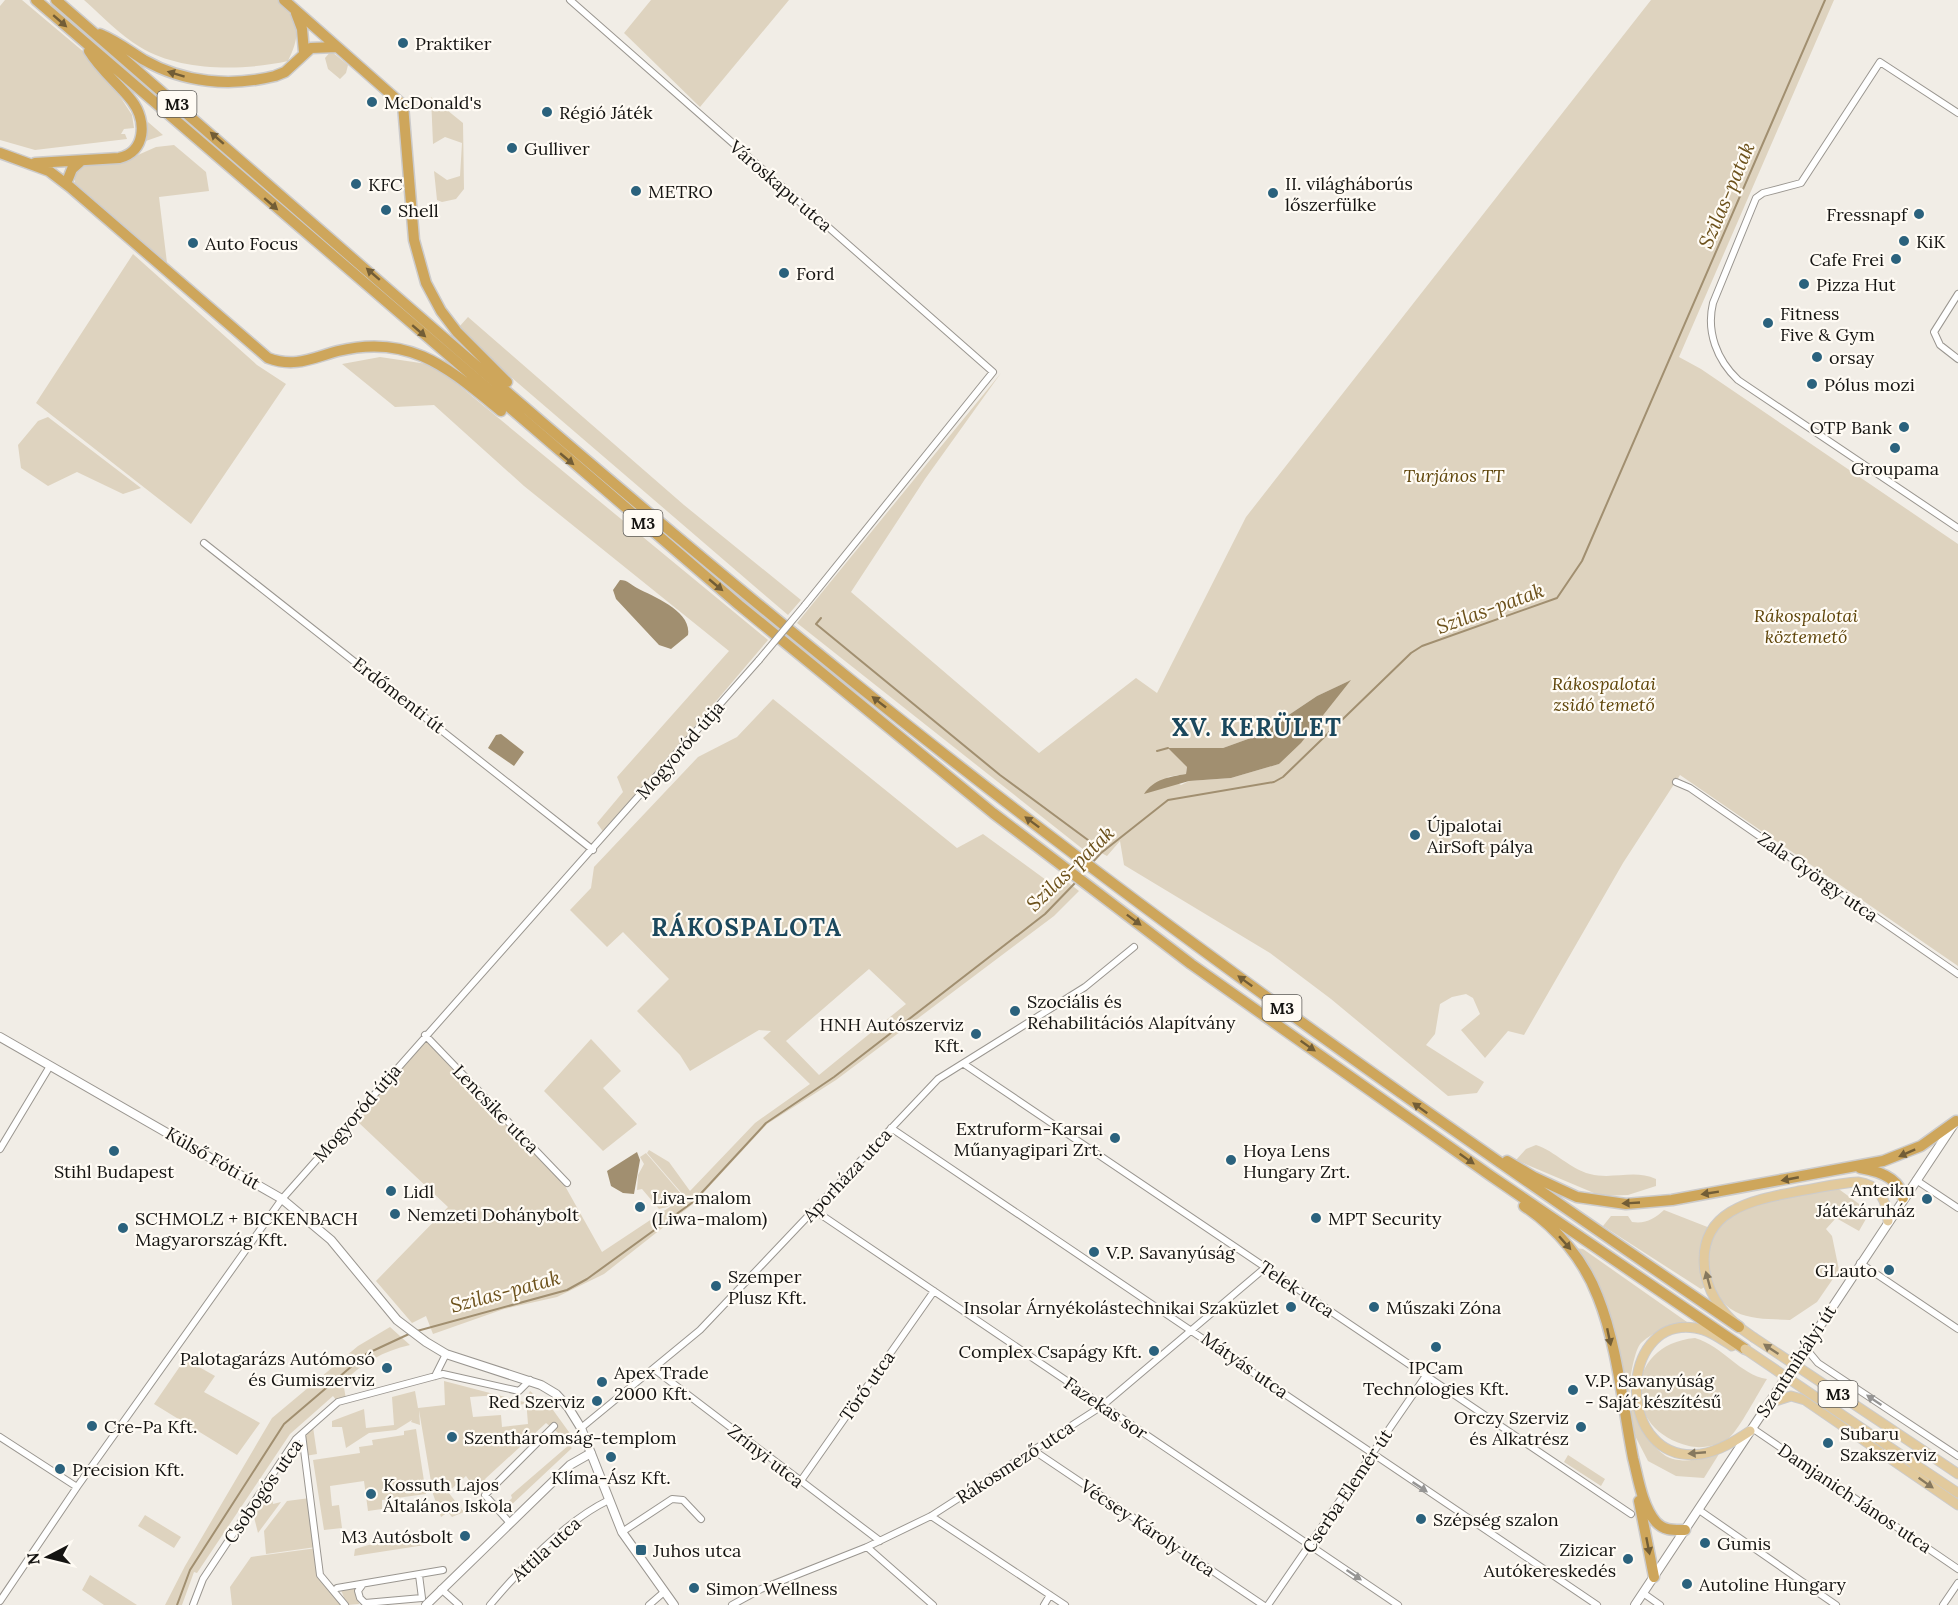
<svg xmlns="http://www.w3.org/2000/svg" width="1958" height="1605" viewBox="0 0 1958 1605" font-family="Lora,serif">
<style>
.green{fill:#ded3bf;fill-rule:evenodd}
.water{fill:#a18f70}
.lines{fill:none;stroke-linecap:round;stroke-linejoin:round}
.stream{stroke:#a18f70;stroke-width:2}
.street-casing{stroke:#9a9690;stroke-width:8}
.secondary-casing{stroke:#9a9690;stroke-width:10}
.primary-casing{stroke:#cccbcb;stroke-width:11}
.highway-casing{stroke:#cccbcb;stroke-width:13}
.street{stroke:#fff;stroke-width:6}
.secondary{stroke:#fff;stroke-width:8}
.primary{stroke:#e2ca9d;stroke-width:9}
.highway{stroke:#cea65b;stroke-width:10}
.street-bridge-casing{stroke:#9a9690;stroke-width:8;stroke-linecap:butt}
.primary-bridge-casing{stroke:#cccbcb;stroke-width:11;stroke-linecap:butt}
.street-bridge{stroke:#fff;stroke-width:6}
.primary-bridge{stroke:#e2ca9d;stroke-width:9}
.oneway{fill:#725d36}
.oneway2{fill:#86785e}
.oneway3{fill:#969594}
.poi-dot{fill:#2b627d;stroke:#fffbf4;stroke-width:2}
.labels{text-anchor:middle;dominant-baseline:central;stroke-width:4.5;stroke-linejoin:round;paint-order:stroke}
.shield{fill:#fffbf4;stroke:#5b5956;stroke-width:1.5}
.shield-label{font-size:16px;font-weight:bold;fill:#151412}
.poi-label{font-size:18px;fill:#151412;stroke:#fffbf4;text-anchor:start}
.street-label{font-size:18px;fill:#151412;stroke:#fffbf4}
.park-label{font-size:18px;font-style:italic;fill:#5e4409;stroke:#fffbf4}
.water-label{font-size:20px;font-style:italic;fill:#6c511b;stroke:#fffbf4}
.district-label{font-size:24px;font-weight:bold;letter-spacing:1.5px;fill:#1b485d;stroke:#fffbf4}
</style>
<rect width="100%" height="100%" fill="#f1ede6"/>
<path class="green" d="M5,0h17l63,53 36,45 11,17 2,13 -10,1 -3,5h4l2,5 -92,11 -35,-10v-134z
M84,0h194c22,21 23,34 10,61 -45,10 -107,11 -148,-14 -21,-13 -38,-31 -56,-47z
M651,0h138l-89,107 -76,-74z
M1651,0h183l-155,357 22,12 257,175v422l-278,-191 -57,88 -99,172 -16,-4 -23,27 -24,-28 19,-16 -7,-16 -7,-4 -14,3 -12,7 -5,30 -9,11 58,37 -7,11 -29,3 -117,-97 -61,-46 -146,-88 -4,-24 -13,15 -13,-7 -5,5 -292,-231 204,-250 -76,106 -74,113 188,161 97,-75 21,15 89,-176zM1349,681l-70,83 -48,14 -42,3 -8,4 -14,-8 19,-3 1,-7 -18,-19h54l36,-13 58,-39z
M331,51l17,14 -2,8 -6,6 -12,-10 -3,-11z
M431,97l32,26 1,66 -8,10 -14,3 -5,-2 -3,-29 13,9 13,-4 2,-33 -17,-6 -12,7z
M148,122l15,13 -20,7z
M174,145l32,27 3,19 -50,6 8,66 -92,-80 -1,-10 8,-9 40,-2 34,-15z
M133,254l124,111 29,19 -95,140 -155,-121z
M468,317l216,188 117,95 -13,15 -291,-250 -38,-38z
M380,357l47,7 18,10 323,266 -164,193 -7,-10 26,-31 -6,-15 112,-126 -205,-165 -90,-81 -39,2 -53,-43z
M48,417l93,71 -18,6 -46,-22 -29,14 -27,-18 -3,-23 20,-24z
M773,699l184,149 26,-14 74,54 8,-8 14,11 -25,25 -218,164 -69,44 -73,79 -90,71 -47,23 -53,12 -71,25 -7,-18 -14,7 -36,-42 72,-74 -90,-85 1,-7 63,-72 4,-2 21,19 13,20 37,31 68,75 37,66 83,-55 -38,-44 2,-3 20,12 21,29 65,-68 55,-39 -47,-46 8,-7 -12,-1 -69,41 -10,-16 -43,-44 32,-32 -46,-47 -16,15 -37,-37 21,-22 3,-21 104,-110 39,-20zM869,969l37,35 -87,71 -33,-34z
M591,1039l30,32 -18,17 34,36 -34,27 -59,-60z
M1536,1145c19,6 34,24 54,29 23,6 44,-5 66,5v7l-28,9 -27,1 -85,-36 10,-11z
M646,1153l37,43 -16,11 -8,2 -17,-20 -5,1 1,-15 6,-11 -4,-7z
M1836,1187l34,25 -11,19 -23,-13 -10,11 6,7 7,34 -22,32 -27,18c-16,-1 -39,0 -54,-8 -34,-17 -38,-76 -6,-97 29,-19 72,-21 106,-28z
M1664,1210l46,18c-10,20 -13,38 -5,59l-4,2 -98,-63 8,-10h17l4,6c14,2 22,-3 32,-12z
M1575,1248l8,1 104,73c-17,5 -32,8 -46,21 -7,7 -13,43 -11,53 3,19 24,59 43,63 16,4 31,-1 46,-5l-15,24 -28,-2 -28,-15 -17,-33 -11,-70 -22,-74z
M390,1327l20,18c-27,6 -47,18 -67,37l3,17 -9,2 -4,-5 -43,38 -93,139 -3,-1 -12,33h-17l20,-39 87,-148 86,-72z
M1695,1338c28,8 45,37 72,41 -9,14 -27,49 -38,59 -10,8 -28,11 -40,8 -70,-17 -64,-102 6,-108z
M185,1359l30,17 -11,16 56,31 -23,32 -83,-51z
M444,1381l80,21 1,2 -25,3 -2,-12 -28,2 3,20 28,-2 1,12 26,-3 -2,-25 4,-8 23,19 21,29 -1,6 -27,-22 -61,56 3,4 -11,8 -11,-15 -18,16 16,20 -12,5 -4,-5 -7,5 -8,-23 -14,-84 1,15 -9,-3 1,-2 -16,10 -27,3 -23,15 -4,-21h-10v-6l32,-12 2,19 28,-3 -2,-28 23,-6 3,17 27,-3z
M313,1427l4,27 -12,2 -3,-21z
M416,1429l10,65 -44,6v9l-14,2 -4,-30 -34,5 2,20 7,-1 3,23 -18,2 -11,-70 47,-7 -1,-6 14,-2 -1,-5 32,-5v-4z
M569,1445l3,3 -66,62 -3,-3 9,-9 -1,-3z
M1568,1455l37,24 -4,7 -37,-24z
M270,1482l3,22 8,-2 -23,31 -5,-20z
M310,1498l6,49 -50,7 -2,-23 20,-26 3,-4z
M145,1515l36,22 -7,11 -36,-22z
M415,1539l10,6 -71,11 1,-7 17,-5z
M317,1548l3,27 25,30h-113l-2,-18 21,-30z
M90,1575l47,30h-33l-22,-15z
M356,1588l3,16 -12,1 -6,-15z"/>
<path class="water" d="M620,580c8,0 11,5 17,8 17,9 55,23 51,47l-17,14 -12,-4 -43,-46 -3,-9z
M1351,680l-50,63 -22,21 -48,14 -42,3 -45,13c10,-15 25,-17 42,-20l1,-7 -19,-19h55l36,-13 58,-39z
M501,734l23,18 -10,14 -26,-18 8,-13z
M637,1152l3,8 -6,34 -11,-1 -12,-7 -4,-15z"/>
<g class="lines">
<path class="stream" d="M821,618l-5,6 184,151 88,65 12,12
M1157,751l11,-3
M1091,864l10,-11 67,-53 106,-18 9,-5 128,-124 11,-7 135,-48 25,-37 243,-561
M417,1331l150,-41 20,-11 106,-77 73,-79 68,-46 211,-163 31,-32
M177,1605l13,-35 94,-146 82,-70 43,-20"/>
<g class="street-casing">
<path id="street" d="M570,0l423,372 -188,233
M1958,113l-78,-51 -79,121 -38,10 -7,5 -43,105c-7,29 4,57 25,77l220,148
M1958,294l-24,38 6,13 18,14
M204,543l389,307
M1676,782l14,6 268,186
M425,1035l142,148
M964,1064l667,450
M891,1128c236,158 470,319 706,477
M0,1149l50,-83
M1916,1180l42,28
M814,1210l584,395
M1860,1263l98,66
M1806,1344l2,7 10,12 140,93
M654,1369l226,172
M435,1376l11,-22
M581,1428l119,-98 238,-251 147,-92 49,-40
M1752,1428l206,141
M302,1434l18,141 25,30
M0,1437l77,50
M1033,1450l230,155
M800,1482l134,-191
M1699,1510l137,95
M931,1516l134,89
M510,1523l-25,-28 69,-69
M622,1532l50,-33 11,1 18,19
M867,1547l66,58
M363,1584l-5,7 2,7 5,5 57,-5 -3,-23
M337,1588l106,-18
M441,1589l18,16
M1643,1593l17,12
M0,1601l77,-114 205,-288 477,-539
M193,1605l10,-26 93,-140 42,-37 105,-28 76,17 11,-11
M490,1605c29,-35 76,-84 117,-104
M649,1605l15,-13
M732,1605l29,-16 106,-42 64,-31 171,-110 164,-139
M1044,1605l6,-10
M1268,1605l157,-228
M1943,1605l15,-22"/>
</g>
<g class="secondary-casing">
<path id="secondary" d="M0,1037l282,162 49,41 66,80 29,22 20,12 95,31 15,9 12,13 13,21 41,104 52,73
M426,1605l144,-140 21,-12
M1635,1605l319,-481"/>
</g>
<g class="primary-casing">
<path id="primary" d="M1753,1337c-23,-15 -43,-37 -48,-65 -9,-62 47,-72 94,-81 20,-3 39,-8 59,-9 22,3 29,19 30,39
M1732,1346c-11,-7 -23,-16 -37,-18 -79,-12 -79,138 6,126 18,-3 34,-13 49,-23
M1769,1403l22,-7 14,4 153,105
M1924,1451l34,23
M1913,1463l45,30"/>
</g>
<g class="highway-casing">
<path id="highway" d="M36,0l703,605 254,208 198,151 300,212 254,173
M56,0c263,228 524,461 795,680 285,230 585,441 888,647
M284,0l119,105 11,135 12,43 15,28 16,21 50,50
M296,13l6,16 2,23
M100,34c17,7 28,16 44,26 40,23 87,27 131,16l10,-4 26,-24 26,-1
M0,153l49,18 21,16 198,171c27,10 44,0 70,-7 73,-18 111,18 163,60
M35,163l84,-5c27,-6 28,-37 13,-57 -14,-18 -31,-30 -43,-50
M68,179l4,-10 9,-8
M1507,1161l27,16 43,20 49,7 46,-4 211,-39 38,-15 35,-25
M1860,1168c19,3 40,10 43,30
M1524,1206c33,22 60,54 74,91 19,47 25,110 35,161 5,19 9,48 23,64 8,9 18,8 29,8
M1639,1501l15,76"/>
</g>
<use href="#street" class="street"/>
<use href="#secondary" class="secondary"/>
<use href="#primary" class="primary"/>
<use href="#highway" class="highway"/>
<g class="street-bridge-casing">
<path id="street-bridge" d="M759,660l46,-55"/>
</g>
<g class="primary-bridge-casing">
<path id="primary-bridge" d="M1753,1337l171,114
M1745,1349l168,114"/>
</g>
<use href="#street-bridge" class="street-bridge"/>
<use href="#primary-bridge" class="primary-bridge"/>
</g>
<defs><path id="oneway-solid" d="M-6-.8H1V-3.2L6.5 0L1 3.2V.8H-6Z" transform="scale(1.5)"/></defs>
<g class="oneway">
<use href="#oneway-solid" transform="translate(60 21) rotate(41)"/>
<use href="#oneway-solid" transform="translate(176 74) rotate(-163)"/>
<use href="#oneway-solid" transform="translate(217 138) rotate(-139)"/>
<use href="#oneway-solid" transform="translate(271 204) rotate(41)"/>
<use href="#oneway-solid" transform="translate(373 274) rotate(-139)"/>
<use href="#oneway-solid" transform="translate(419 331) rotate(41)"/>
<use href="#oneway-solid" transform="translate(567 459) rotate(40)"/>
<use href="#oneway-solid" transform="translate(716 585) rotate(40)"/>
<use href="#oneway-solid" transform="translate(879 702) rotate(-142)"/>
<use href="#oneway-solid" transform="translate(1032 822) rotate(-143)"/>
<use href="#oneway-solid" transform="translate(1134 920) rotate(37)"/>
<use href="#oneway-solid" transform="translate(1245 981) rotate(-144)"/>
<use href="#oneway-solid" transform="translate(1308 1046) rotate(35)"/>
<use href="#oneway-solid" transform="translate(1420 1108) rotate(-144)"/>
<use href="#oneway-solid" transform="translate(1907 1153) rotate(156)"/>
<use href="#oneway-solid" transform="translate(1467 1159) rotate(35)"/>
<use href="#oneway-solid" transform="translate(1790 1179) rotate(169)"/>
<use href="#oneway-solid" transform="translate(1710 1193) rotate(171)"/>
<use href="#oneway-solid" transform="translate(1631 1203) rotate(177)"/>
<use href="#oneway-solid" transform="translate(1565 1243) rotate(49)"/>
<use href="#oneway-solid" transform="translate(1609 1337) rotate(78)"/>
<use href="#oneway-solid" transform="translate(1648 1546) rotate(79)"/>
</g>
<g class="oneway2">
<use href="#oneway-solid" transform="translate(1708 1280) rotate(-105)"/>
<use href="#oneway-solid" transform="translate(1771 1349) rotate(-146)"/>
<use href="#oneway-solid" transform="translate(1697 1453) rotate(175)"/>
<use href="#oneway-solid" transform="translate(1926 1483) rotate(35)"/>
</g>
<g class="oneway3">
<use href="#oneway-solid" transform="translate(1874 1400) rotate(-146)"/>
<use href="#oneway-solid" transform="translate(1420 1487) rotate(34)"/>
<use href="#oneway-solid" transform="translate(1354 1575) rotate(34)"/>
</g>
<g class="poi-dot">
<circle cx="403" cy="43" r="6"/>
<circle cx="372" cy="102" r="6"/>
<circle cx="547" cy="112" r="6"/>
<circle cx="512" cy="148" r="6"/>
<circle cx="356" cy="184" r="6"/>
<circle cx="636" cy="191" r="6"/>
<circle cx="1273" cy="193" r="6"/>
<circle cx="386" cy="210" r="6"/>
<circle cx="1919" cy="214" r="6"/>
<circle cx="1904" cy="241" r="6"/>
<circle cx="193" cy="243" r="6"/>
<circle cx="1896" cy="259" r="6"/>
<circle cx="784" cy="273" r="6"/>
<circle cx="1804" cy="284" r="6"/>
<circle cx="1768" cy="323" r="6"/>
<circle cx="1817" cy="357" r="6"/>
<circle cx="1812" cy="384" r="6"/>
<circle cx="1904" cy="427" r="6"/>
<circle cx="1895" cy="448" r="6"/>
<circle cx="1415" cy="835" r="6"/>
<circle cx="1015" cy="1011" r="6"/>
<circle cx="976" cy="1034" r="6"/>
<circle cx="1115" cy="1138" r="6"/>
<circle cx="114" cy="1151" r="6"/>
<circle cx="1231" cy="1160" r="6"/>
<circle cx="391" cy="1191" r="6"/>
<circle cx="1927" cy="1199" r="6"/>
<circle cx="640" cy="1207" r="6"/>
<circle cx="395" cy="1214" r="6"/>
<circle cx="1316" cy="1218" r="6"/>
<circle cx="123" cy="1228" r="6"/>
<circle cx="1094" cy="1252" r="6"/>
<circle cx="1889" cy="1270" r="6"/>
<circle cx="716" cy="1286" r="6"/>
<circle cx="1291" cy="1307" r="6"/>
<circle cx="1374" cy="1307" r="6"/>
<circle cx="1436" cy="1347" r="6"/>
<circle cx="1154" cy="1351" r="6"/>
<circle cx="387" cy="1368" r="6"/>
<circle cx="602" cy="1382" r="6"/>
<circle cx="1573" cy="1390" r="6"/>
<circle cx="597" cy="1401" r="6"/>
<circle cx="92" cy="1426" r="6"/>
<circle cx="1581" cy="1427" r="6"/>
<circle cx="452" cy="1437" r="6"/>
<circle cx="1828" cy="1443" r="6"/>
<circle cx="611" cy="1457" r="6"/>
<circle cx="60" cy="1469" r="6"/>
<circle cx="371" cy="1494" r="6"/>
<circle cx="1421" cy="1519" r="6"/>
<circle cx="465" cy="1536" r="6"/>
<circle cx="1705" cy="1543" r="6"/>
<rect x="635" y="1544" width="12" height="12" rx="3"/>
<circle cx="1628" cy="1559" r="6"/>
<circle cx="1687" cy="1584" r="6"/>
<circle cx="694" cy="1588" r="6"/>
</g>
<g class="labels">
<g class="shield">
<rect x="157.5" y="91" width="39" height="26" rx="4.5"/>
<rect x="623.5" y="510" width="39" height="26" rx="4.5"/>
<rect x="1262.5" y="995" width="39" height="26" rx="4.5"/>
<rect x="1818.5" y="1381" width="39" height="26" rx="4.5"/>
</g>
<g class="shield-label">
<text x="177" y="104">M3</text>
<text x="643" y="523">M3</text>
<text x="1282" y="1008">M3</text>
<text x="1838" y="1394">M3</text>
</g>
<g class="poi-label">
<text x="415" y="43">Praktiker</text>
<text x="384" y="102">McDonald's</text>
<text x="559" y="112">Régió Játék</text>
<text x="524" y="148">Gulliver</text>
<text x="1285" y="183">II. világháborús<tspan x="1285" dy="21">lőszerfülke</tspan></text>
<text x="368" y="184">KFC</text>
<text x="648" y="191">METRO</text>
<text x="398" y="210">Shell</text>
<text x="1907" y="214" text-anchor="end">Fressnapf</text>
<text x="1916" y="241">KiK</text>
<text x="205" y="243">Auto Focus</text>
<text x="1884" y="259" text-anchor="end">Cafe Frei</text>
<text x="796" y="273">Ford</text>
<text x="1816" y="284">Pizza Hut</text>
<text x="1780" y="313">Fitness<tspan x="1780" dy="21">Five &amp; Gym</tspan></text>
<text x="1829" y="357">orsay</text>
<text x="1824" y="384">Pólus mozi</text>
<text x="1892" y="427" text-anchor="end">OTP Bank</text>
<text x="1895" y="468" text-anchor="middle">Groupama</text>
<text x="1427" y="825">Újpalotai<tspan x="1427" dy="21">AirSoft pálya</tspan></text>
<text x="1027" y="1001">Szociális és<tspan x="1027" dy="21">Rehabilitációs Alapítvány</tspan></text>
<text x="964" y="1024" text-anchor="end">HNH Autószerviz<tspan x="964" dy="21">Kft.</tspan></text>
<text x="1103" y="1128" text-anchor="end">Extruform-Karsai<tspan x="1103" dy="21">Műanyagipari Zrt.</tspan></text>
<text x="1243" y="1150">Hoya Lens<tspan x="1243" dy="21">Hungary Zrt.</tspan></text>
<text x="114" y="1171" text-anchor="middle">Stihl Budapest</text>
<text x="1915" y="1189" text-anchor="end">Anteiku<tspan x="1915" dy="21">Játékáruház</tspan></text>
<text x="403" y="1191">Lidl</text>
<text x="652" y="1197">Liva-malom<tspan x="652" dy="21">(Liwa-malom)</tspan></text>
<text x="407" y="1214">Nemzeti Dohánybolt</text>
<text x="135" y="1218">SCHMOLZ + BICKENBACH<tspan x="135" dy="21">Magyarország Kft.</tspan></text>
<text x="1328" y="1218">MPT Security</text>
<text x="1106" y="1252">V.P. Savanyúság</text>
<text x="1877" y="1270" text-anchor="end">GLauto</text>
<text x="728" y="1276">Szemper<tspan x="728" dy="21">Plusz Kft.</tspan></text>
<text x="1279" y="1307" text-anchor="end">Insolar Árnyékolástechnikai Szaküzlet</text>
<text x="1386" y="1307">Műszaki Zóna</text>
<text x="1142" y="1351" text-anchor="end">Complex Csapágy Kft.</text>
<text x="375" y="1358" text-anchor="end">Palotagarázs Autómosó<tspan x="375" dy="21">és Gumiszerviz</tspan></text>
<text x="1436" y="1367" text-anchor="middle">IPCam<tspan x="1436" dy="21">Technologies Kft.</tspan></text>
<text x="614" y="1372">Apex Trade<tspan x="614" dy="21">2000 Kft.</tspan></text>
<text x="1585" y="1380">V.P. Savanyúság<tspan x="1585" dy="21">- Saját készítésű</tspan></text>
<text x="585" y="1401" text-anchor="end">Red Szerviz</text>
<text x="1569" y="1417" text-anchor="end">Orczy Szerviz<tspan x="1569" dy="21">és Alkatrész</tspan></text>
<text x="104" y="1426">Cre-Pa Kft.</text>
<text x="1840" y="1433">Subaru<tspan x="1840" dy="21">Szakszerviz</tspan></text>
<text x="464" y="1437">Szentháromság-templom</text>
<text x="72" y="1469">Precision Kft.</text>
<text x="611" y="1477" text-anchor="middle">Klíma-Ász Kft.</text>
<text x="383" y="1484">Kossuth Lajos<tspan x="383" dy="21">Általános Iskola</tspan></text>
<text x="1433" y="1519">Szépség szalon</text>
<text x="453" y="1536" text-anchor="end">M3 Autósbolt</text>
<text x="1717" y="1543">Gumis</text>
<text x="1616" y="1549" text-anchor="end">Zizicar<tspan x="1616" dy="21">Autókereskedés</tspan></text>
<text x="653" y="1550">Juhos utca</text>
<text x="1699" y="1584">Autoline Hungary</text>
<text x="706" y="1588">Simon Wellness</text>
</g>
<g class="street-label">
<text transform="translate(781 186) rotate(41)">Városkapu utca</text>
<text transform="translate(399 695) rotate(38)">Erdőmenti út</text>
<text transform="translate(680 750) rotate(-49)">Mogyoród útja</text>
<text transform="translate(1818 877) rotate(35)">Zala György utca</text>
<text transform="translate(496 1109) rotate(46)">Lencsike utca</text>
<text transform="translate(357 1113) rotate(-49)">Mogyoród útja</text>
<text transform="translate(213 1158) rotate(30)">Külső Fóti út</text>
<text transform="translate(847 1175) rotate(-47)">Aporháza utca</text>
<text transform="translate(1297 1289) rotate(34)">Telek utca</text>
<text transform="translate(1796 1361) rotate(-57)">Szentmihályi út</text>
<text transform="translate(1245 1365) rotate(35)">Mátyás utca</text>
<text transform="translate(867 1386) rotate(-55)">Törő utca</text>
<text transform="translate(1106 1408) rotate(34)">Fazekas sor</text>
<text transform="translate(766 1456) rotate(38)">Zrínyi utca</text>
<text transform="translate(1015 1462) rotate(-33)">Rákosmező utca</text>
<text transform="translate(263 1491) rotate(-55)">Csobogós utca</text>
<text transform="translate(1347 1491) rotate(-56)">Cserba Elemér út</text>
<text transform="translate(1855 1498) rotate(34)">Damjanich János utca</text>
<text transform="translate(1148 1528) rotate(34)">Vécsey Károly utca</text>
<text transform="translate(546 1549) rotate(-42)">Attila utca</text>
</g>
<g class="park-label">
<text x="1454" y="475">Turjános TT</text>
<text x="1806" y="615">Rákospalotai<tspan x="1806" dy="21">köztemető</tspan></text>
<text x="1604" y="683">Rákospalotai<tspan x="1604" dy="21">zsidó temető</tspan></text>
</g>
<g class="water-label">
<text transform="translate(1726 195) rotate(-67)">Szilas-patak</text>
<text transform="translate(1490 608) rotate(-20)">Szilas-patak</text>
<text transform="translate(1070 868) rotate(-44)">Szilas-patak</text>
<text transform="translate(505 1291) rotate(-15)">Szilas-patak</text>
</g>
<g class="district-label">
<text x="1257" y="727">XV. KERÜLET</text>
<text x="747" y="927">RÁKOSPALOTA</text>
</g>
</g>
<g transform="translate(48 1557) rotate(263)" stroke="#fffbf4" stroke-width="4.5" paint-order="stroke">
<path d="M0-4.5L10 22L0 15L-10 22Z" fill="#151412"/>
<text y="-9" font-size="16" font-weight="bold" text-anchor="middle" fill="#151412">N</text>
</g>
</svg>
